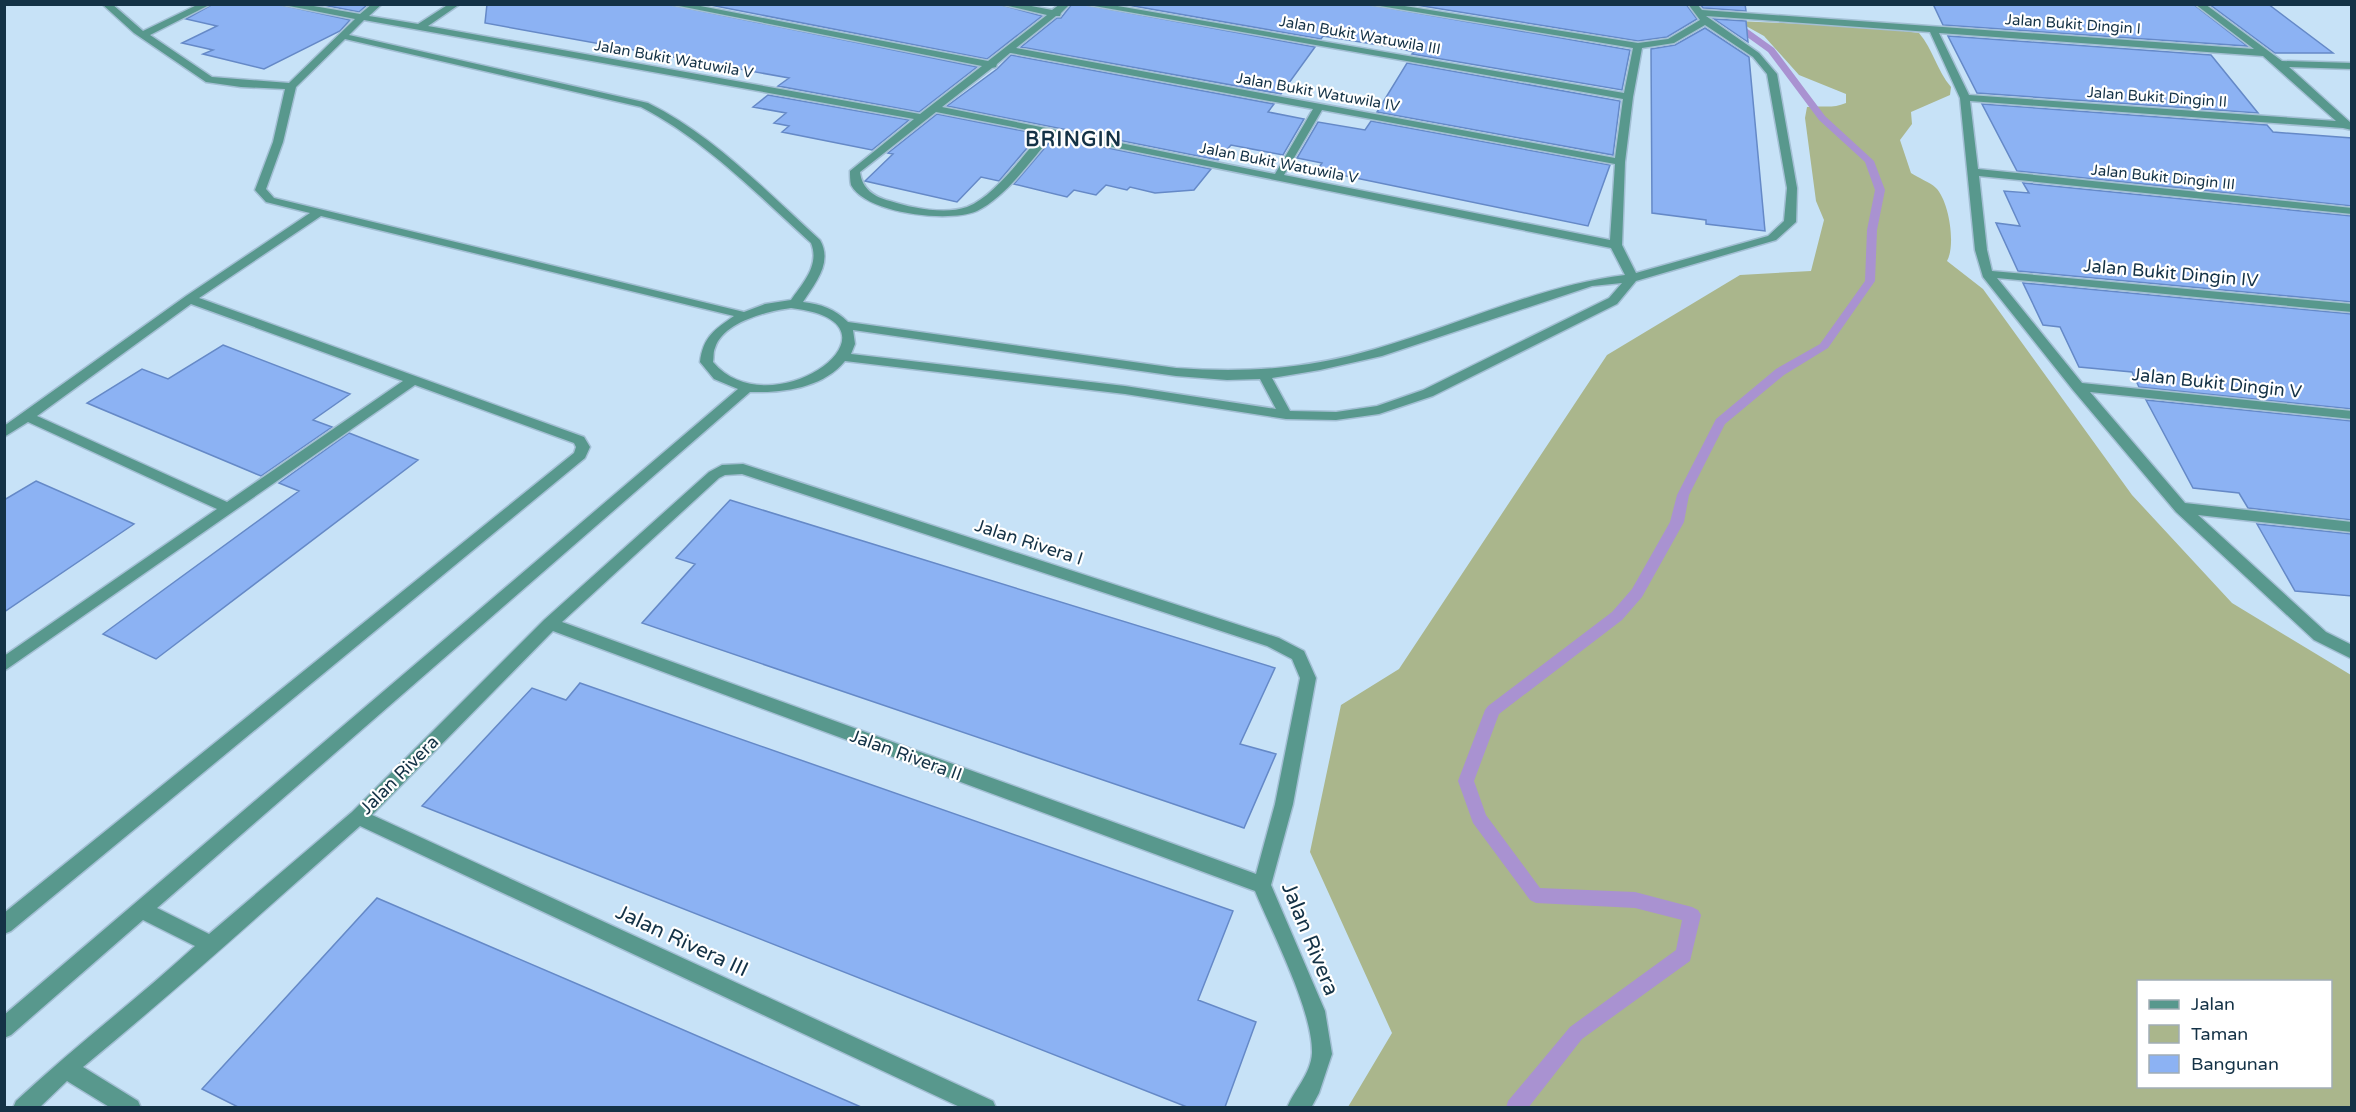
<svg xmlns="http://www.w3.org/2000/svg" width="2356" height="1112" viewBox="0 0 2356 1112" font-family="'Varela Round',sans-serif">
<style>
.green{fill:#aab68c;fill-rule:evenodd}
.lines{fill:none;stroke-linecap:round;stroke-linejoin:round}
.stream{fill:#a992d1;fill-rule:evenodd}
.building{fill:#8cb2f3;stroke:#6589c7;stroke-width:1.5}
.minor-casing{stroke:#a3bfd4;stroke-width:3}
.minor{fill:#58988d;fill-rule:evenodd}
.labels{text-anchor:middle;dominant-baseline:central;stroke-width:4.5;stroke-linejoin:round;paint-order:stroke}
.far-street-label{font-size:15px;fill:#143246;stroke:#fff}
.street-label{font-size:18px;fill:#143246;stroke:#fff}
.far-district-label{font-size:20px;font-weight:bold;letter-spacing:1.5px;fill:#143246;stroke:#fff}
.near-street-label{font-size:21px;fill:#143246;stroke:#fff}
</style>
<rect width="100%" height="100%" fill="#c7e2f7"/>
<path class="green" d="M1737,21l136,6 46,6c14,16 18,38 32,54l-1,8 -39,17 1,12 -12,16 11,33c7,5 19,9 25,15 13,13 20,57 11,73l36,28 149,206 100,108 119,72v432h-1003l44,-74 -82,-181 31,-147 58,-36 208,-314 133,-80 71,-4 13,-51 -8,-19 -11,-83 2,-11c15,-2 25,2 39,-4v-9l-47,-19 -35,-39zM2138,982h192v104h-192z"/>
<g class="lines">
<path class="stream" d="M1729,20h6l39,28 51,68 49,45 11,29 -8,40 -2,51 -47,67 -44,27 -59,49 -36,71 -5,27 -42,75 -20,23 -123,94 -25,67 12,34 54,73 95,4 57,15 6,3 3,5 -11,46 -108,78 -54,69h-22l2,-7 62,-74 106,-77 6,-30 -47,-12 -99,-5 -6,-3 -57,-77 -15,-42 27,-71 3,-4 124,-94 20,-23 38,-67 7,-27 39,-76 60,-50 44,-25 45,-63 2,-51 8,-40 -10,-28 -46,-42 -51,-68 -39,-28z"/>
</g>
<path class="building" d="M213,4h64l73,16 -10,11 -76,38 -61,-15 10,-4 -31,-7 35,-17 -31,-7z
M318,4h50l-9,8z
M487,4h180l310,63 -58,45 -141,-26 11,-8 -304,-55z
M705,4h293l44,12 -55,43z
M1072,4h9l234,43 -34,47 -260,-47 36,-29h4z
M1122,4h244l264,46 -8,40 -210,-36 2,-2 -16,-4 -75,-12 -2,3z
M1410,4h276l11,15 -30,18 -29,4z
M1700,4h45l1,7 -43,-3z
M1933,4h260l54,42 -304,-21z
M2209,4h59l65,49h-58z
M1714,19l32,2 2,21z
M1705,28l44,29 16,174 -59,-7v-4l-54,-7 -1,-164 24,-4z
M1948,36l263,19 47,58 -281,-20z
M1011,55l263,49 -6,8 36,7 -21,36 -52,-10 -13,15 -271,-54 50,-37z
M1407,63l213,38 -7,54 -236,-43z
M768,95l141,25 -37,30 -90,-18 7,-6 -15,-3 12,-10 -33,-6z
M1982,104l285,21 6,7 79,6v68l-335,-35z
M937,114l102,20 -40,47 -18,-4 -24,25 -92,-21 28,-27 -5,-1z
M1371,121l239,44 -22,61 -271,-56 5,-7 -25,-5 21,-36 47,8z
M1054,137l157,32 -17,21 -39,3 -25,-6 -3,3 -21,-5 -10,10 -22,-5 -7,7 -53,-13z
M2023,183l329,33v86l-334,-31 -22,-48 24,3 -16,-35 25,2z
M2023,283l329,31v95l-213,-22 -7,-15 -53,-5 -19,-40 -17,-2z
M223,345l127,49 -37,26 19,7 -71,49 -174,-73 55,-34 26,10z
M2146,400l206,21v99l-104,-12 -9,-15 -46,-5z
M349,433l69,27 -262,199 -53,-25 196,-143 -20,-8z
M36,481l98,43 -130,88v-112z
M730,500l545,168 -35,76 36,10 -32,74 -602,-205 53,-59 -19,-6z
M2257,524l95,10v62l-57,-5z
M580,683l653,228 -35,89 58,22 -31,85h-38l-765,-301 110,-118 34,12z
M377,898l212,91 272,118h-623l-36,-18z"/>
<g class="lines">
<g class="minor-casing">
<path id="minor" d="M102,4h10l31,27 56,-27h12l-61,31 62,42 77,6 66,-64 -76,-15h23l58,10 12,-10h10l-13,12 49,8 31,-20h11l-32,22 492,88 62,-48 -313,-62h21l298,57 59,-46 -47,-11h21l31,6 8,-6h10l-9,9 -1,3h-4l-40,32 599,110 8,-59 -540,-95h23l518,89 9,-45 -265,-44h24l246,39 30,-4 32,-19 -12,-16h9l5,6 552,39 -59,-45h10l77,57 70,2v6l-63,-2 62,56 1,7 -9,-2 -373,-27 8,68 374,39v6l-373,-38 8,74 5,21 360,33v8l-355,-34 85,105 270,28v8l-262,-27 95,111 167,19v10l-154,-17 128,117 26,13v14l-38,-19 -138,-128 -103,-122 -90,-113 -8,-27 -15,-152 -30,-66 -224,-16 53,37 18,21 20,114 -1,34 -20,18 -140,41 -19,23 -184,92 -54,18 -43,6 -50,-1 -161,-25 -280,-33c-22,27 -62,32 -95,31l-593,516 52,26 143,-122 192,-192 165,-148 13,-7 21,-1 536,174 25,13 12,27 -23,126 -22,81 54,126 7,43 -13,39 -8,15h-24c7,-18 24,-34 25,-55 1,-42 -40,-121 -57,-162l-702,-260 -181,184 621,286 3,7h-34l-602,-282c-92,81 -182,163 -277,241l55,34 3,7h-30l-44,-27 -28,27h-26l3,-7c58,-54 121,-102 179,-155l-52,-26 -132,115 -7,3v-23l734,-626 -24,-10 -14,-17c3,-25 14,-32 34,-46l-413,-100 -122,82 385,139 6,10 -5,11 -574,473 -7,3v-21l570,-460 2,-6 -2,-4 -159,-58 -411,286v-15l213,-147 -189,-87 -24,15v-11l182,-130 124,-83 -44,-11 -11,-12 18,-48 12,-53 -44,-2 -35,-5 -72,-49zM364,20l550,99 -64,52c0,4 0,10 1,14 15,29 99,38 126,26 29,-14 55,-52 76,-76l558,113 14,27c-84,10 -169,51 -250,74 -68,20 -128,24 -199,19l-328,-46c-13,-13 -27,-18 -45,-20 12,-19 30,-39 17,-62 -54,-49 -107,-105 -172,-137l-299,-68zM1705,25l48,32 14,17 20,114 -3,33 -16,15 -132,37 -14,-28 3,-83 8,-65 9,-49 32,-5zM1939,33l324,23 73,65 -367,-26zM345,39l296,68c64,33 117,88 170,136 9,22 -8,40 -20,57l-26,4 -21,8 -470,-114 -8,-9 17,-47 13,-55zM1010,53h1l302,56 -38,65 -333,-67 50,-39 4,-1 1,-3zM1322,110l293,54 -5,76 -326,-65zM936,112l107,21c-20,22 -48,63 -76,74 -22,8 -55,1 -77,-6 -16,-4 -28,-12 -30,-29zM1622,283l-13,15 -186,92 -46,16 -41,6 -46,-1 -18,-33 48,-8 62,-14 210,-70zM191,304l212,77 -176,121 -190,-86zM791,308c129,15 -19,124 -78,54 1,-5 0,-10 2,-14 8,-26 53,-37 76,-40zM853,330l323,46 51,4 33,-1 16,30 -151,-23 -274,-32 4,-10zM742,474l525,172 25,13 8,19 -25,126 -19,70 -694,-252 157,-144 6,-3z"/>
</g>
<use href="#minor" class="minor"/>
</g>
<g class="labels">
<g class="far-street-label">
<text transform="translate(2073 24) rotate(4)">Jalan Bukit Dingin I</text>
<text transform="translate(1360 35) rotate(10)">Jalan Bukit Watuwila III</text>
<text transform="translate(674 59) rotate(10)">Jalan Bukit Watuwila V</text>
<text transform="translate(1318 92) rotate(10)">Jalan Bukit Watuwila IV</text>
<text transform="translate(2157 97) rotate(4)">Jalan Bukit Dingin II</text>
<text transform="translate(1279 163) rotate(11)">Jalan Bukit Watuwila V</text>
<text transform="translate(2163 177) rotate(6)">Jalan Bukit Dingin III</text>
</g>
<g class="street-label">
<text transform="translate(2171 273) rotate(5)">Jalan Bukit Dingin IV</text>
<text transform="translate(2217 383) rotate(6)">Jalan Bukit Dingin V</text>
<text transform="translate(1029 542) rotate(18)">Jalan Rivera I</text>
<text transform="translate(906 755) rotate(20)">Jalan Rivera II</text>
<text transform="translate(399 775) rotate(-45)">Jalan Rivera</text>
</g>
<g class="far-district-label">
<text x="1074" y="140">BRINGIN</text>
</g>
<g class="near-street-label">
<text transform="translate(1310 939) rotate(68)">Jalan Rivera</text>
<text transform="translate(682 941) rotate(25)">Jalan Rivera III</text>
</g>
</g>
<rect width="2356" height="1112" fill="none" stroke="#143246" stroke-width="12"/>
<rect x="2137" y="980" width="195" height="108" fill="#ffffff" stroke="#a1adb5" stroke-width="1.5"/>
<rect x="2149" y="1000" width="30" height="9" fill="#58988d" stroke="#a1adb5" stroke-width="1.5"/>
<text x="2191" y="1010" font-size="18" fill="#143246">Jalan</text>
<rect x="2149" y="1025" width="30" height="18" fill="#aab68c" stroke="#a1adb5" stroke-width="1.5"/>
<text x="2191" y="1040" font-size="18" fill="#143246">Taman</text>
<rect x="2149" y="1055" width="30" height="18" fill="#8cb2f3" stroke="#a1adb5" stroke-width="1.5"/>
<text x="2191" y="1070" font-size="18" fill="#143246">Bangunan</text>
</svg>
